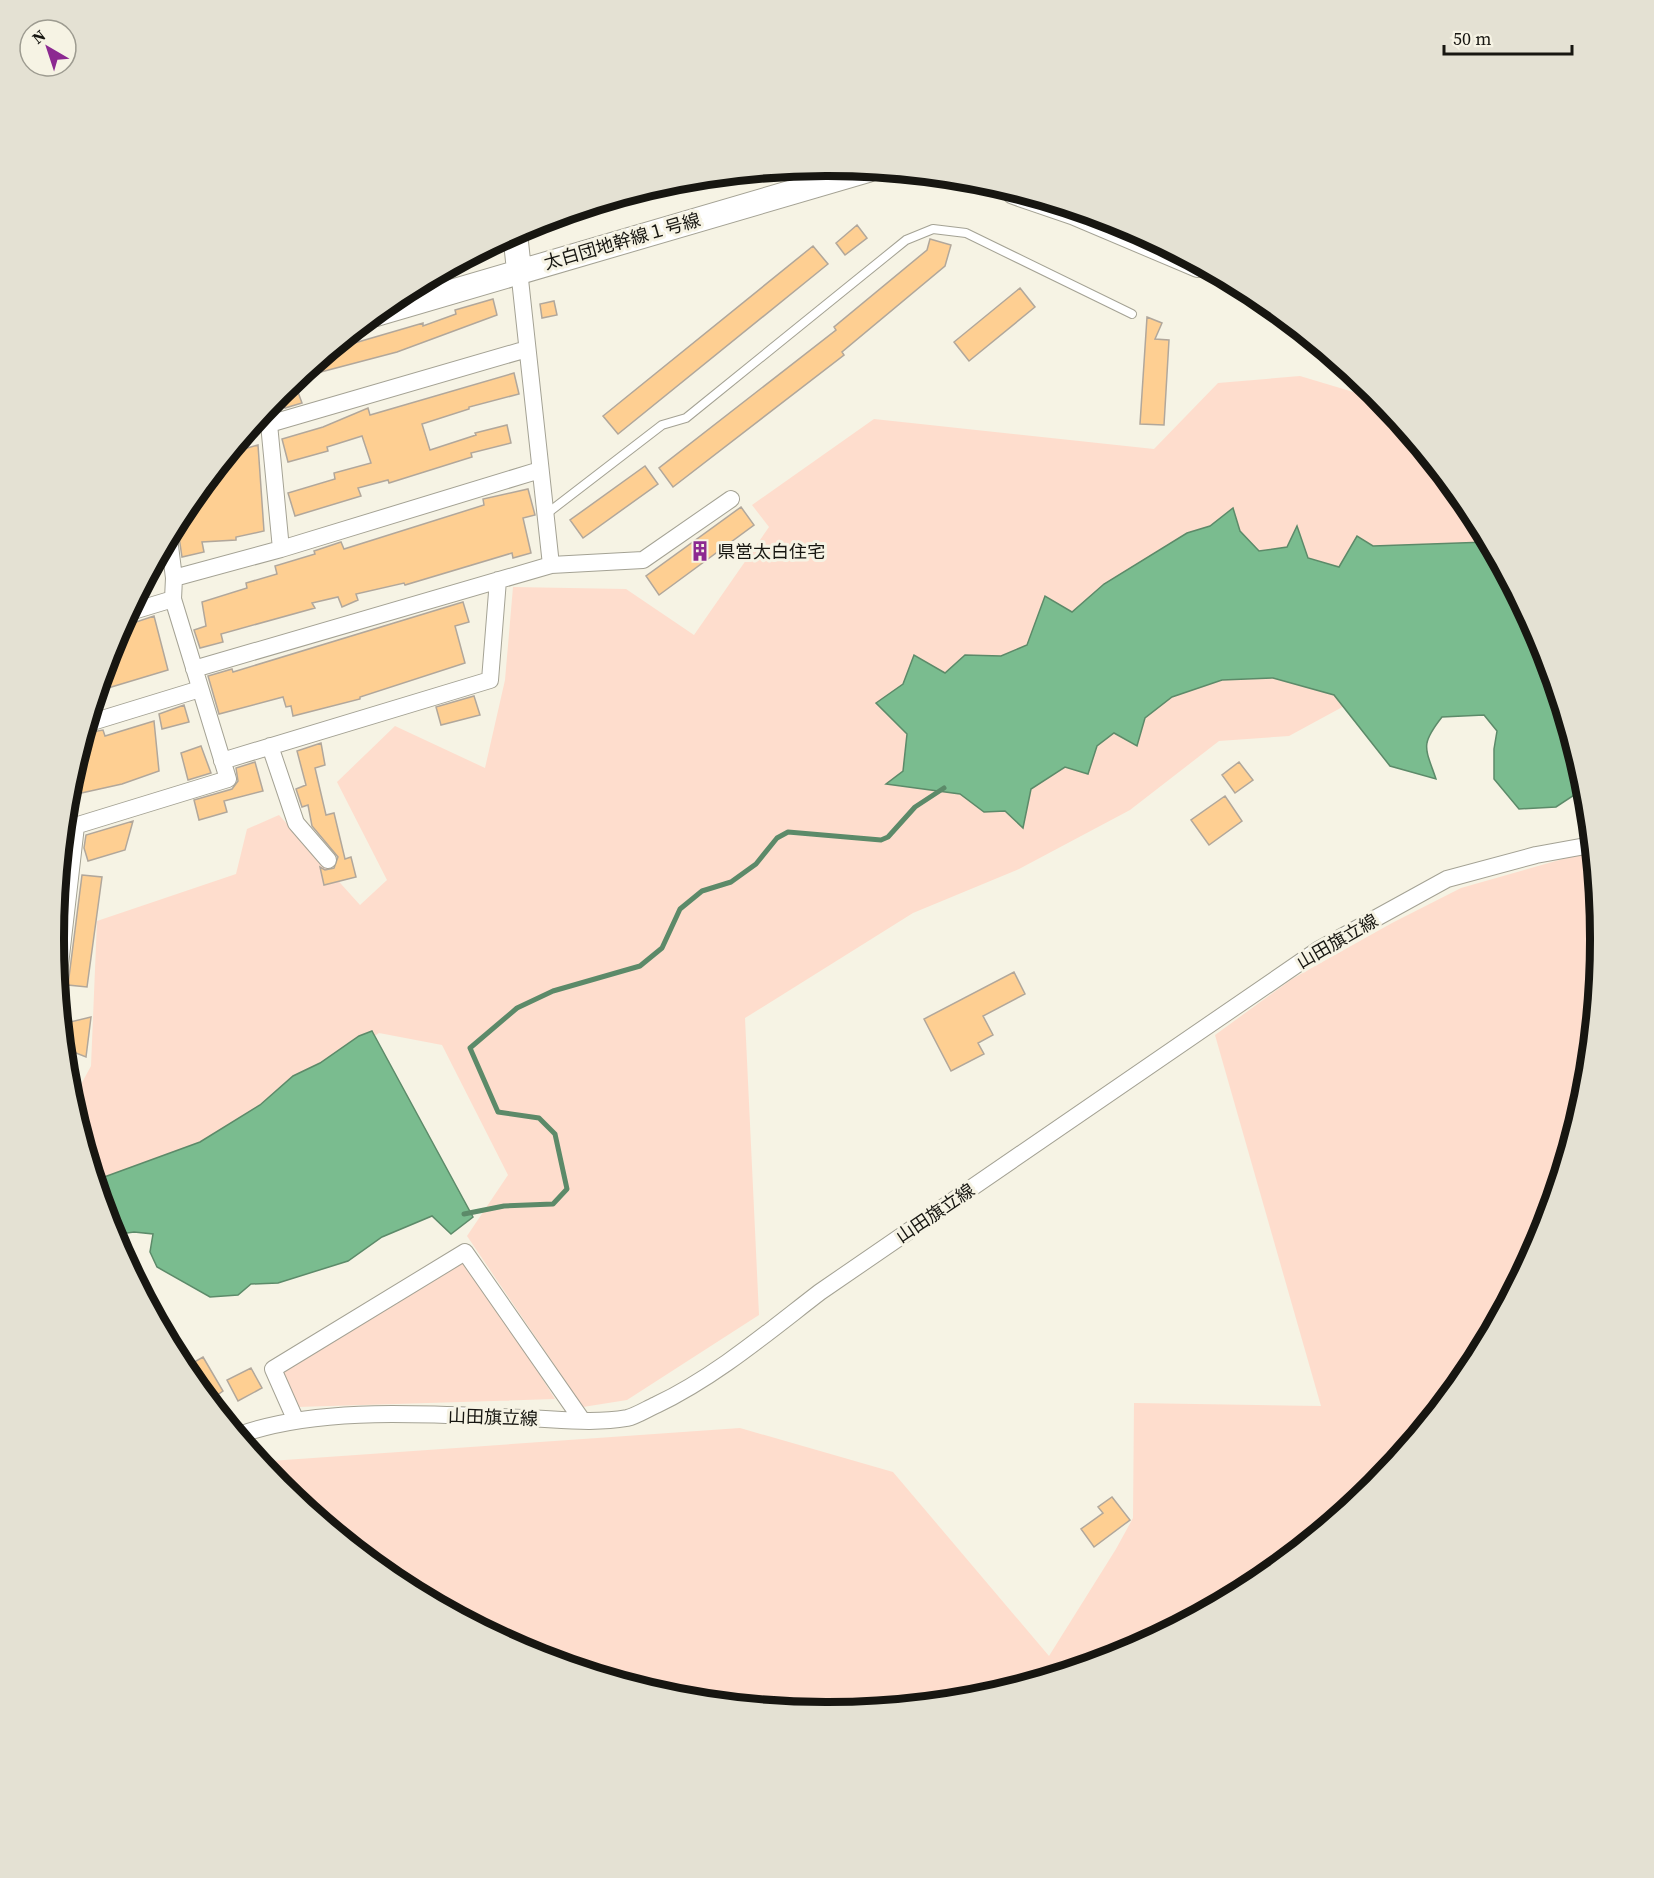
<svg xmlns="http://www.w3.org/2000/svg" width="1654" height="1878" viewBox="0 0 1654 1878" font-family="'Source Serif 4','Noto Sans JP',serif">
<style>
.green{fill:#feddcd}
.water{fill:#7abc8f;stroke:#5c8a69;stroke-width:1.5}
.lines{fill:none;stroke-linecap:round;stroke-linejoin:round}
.stream{stroke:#5c8a69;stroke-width:5}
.building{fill:#fecf92;stroke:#b1a79b;stroke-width:1.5}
.lane-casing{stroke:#a4a294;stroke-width:10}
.street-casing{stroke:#a4a294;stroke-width:18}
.secondary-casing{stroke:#a4a294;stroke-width:26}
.lane{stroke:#fff;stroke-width:8}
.street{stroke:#fff;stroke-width:16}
.secondary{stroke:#fff;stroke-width:24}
.labels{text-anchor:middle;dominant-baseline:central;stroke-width:6;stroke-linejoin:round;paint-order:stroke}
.street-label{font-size:18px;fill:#171611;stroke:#f6f3e4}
.poi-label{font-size:18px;fill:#171611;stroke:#f6f3e4;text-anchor:start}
.rim{fill:none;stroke:#171611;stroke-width:8}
</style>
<rect width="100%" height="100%" fill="#f6f3e4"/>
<path class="green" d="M1300,376l80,24 90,110 53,99 -234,127 -70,5 -89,69 -111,59 -106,44 -168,105 14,297 -132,85 -44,7 -116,-171 41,-61 -66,-130 -63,-12 -273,178 -34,-110 19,-35 6,-145 139,-47 11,-45 32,-14 81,90 27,-25 -50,-98 58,-56 90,42 20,-88 8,-93 113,2 68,46 75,-108 -17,-22 122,-86 280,30 64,-66z
M1591,851l9,88 -15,151 -44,145 -71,134 -97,117 -117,96 -134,71 -145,44 -150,15 -151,-15 -145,-44 -134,-71 -123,-104 -4,-17 470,-33 153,44 156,184 67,-107 17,-31 1,-115 187,3 -106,-371 77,-56 100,-56 69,-35z
M464,1254l91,145 -258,8 -21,-35z"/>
<path class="water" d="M1233,508l7,23 19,20 28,-4 10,-21 11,32 31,9 18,-31 16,10 114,-4 54,102 44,144 -29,19 -37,2 -25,-30v-30l3,-18 -13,-16 -42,2c-22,28 -17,30 -6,62l-46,-13 -56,-71 -61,-17 -51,2 -50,17 -27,21 -8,28 -23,-13 -17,13 -9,28 -23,-7 -34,22 -8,39 -18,-17 -21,1 -24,-18 -74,-10 17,-13 4,-37 -31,-31 27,-19 11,-29 31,18 20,-18 36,1 26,-11 18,-49 27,16 32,-28 83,-51 23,-7z
M372,1031l101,186 -22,17 -19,-18 -50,21 -34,24 -70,22 -27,1 -13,11 -28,2 -53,-30 -7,-15 3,-18 -19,-2 -21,3 -17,-55 104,-38 60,-37 33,-29 27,-13 39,-27z"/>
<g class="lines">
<path class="stream" d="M464,1214l40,-8 49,-2 14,-15 -12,-55 -16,-16 -41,-6 -28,-64 47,-40 36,-17 87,-25 22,-18 18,-39 22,-18 29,-9 25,-18 21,-26 11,-6 93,8 7,-3 27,-30 29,-19"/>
</g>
<path class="building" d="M857,225l10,13 -22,17 -9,-12z
M930,239l21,6 -6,21 -103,86 2,3 -171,132 -14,-19 177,-138 -2,-3 93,-77z
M813,246l15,18 -210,170 -15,-18z
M1020,288l15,19 -66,54 -15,-19z
M493,299l4,16 -100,37 -99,26 36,-29 89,-26v3l33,-12 -1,-4z
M554,301l3,14 -15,3 -2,-14z
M1147,317l15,6 -7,16 14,1 -5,85 -24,-1z
M514,373l5,21 -50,13v2l-47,15 8,26 46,-15 -1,-2 32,-8 4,18 -40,10 1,4 -83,26 -1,-3 -30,8 3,8 -66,20 -7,-23 47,-14 -1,-6 37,-10 -9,-27 -35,11 1,4 -40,11 -6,-23 41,-12 45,-19 2,7z
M294,381l8,22 -17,5 -6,-14z
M258,445l6,86 -28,6v3l-34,2 2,10 -22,5 -3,-20 -5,-9 10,-19 46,-56z
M645,466l13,18 -75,54 -13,-18z
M528,489l7,26 -12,3 8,35 -18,5 -1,-5 -107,32 -1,-2 -48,11 2,6 -16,7 -4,-10 -26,6 3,5 -94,26 2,8 -23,6 -6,-18 12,-4 -4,-24 45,-14 -1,-5 31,-9 -2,-8 40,-12 -1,-3 27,-9 3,7 140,-44 -1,-6z
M741,507l13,18 -95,70 -13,-19z
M463,602l6,20 -14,4 10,37 -105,34v2l-67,17 -2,-10 -5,1 -3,-10 -64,17 -11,-38 24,-7 1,3z
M154,616l14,54 -60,18 -4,-16 9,-29 8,-16z
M474,696l6,19 -39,10 -5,-18z
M184,705l5,17 -27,7 -3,-15z
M154,721l5,50 -37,13 -54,12 18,-63 17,-3 2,6z
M321,743l4,22 -10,3 11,47 8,-2 11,46 6,-2 5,20 -32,8 -4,-18 5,3 9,-2 4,-11 -26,-31 -4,-21 -6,2 -6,-18 10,-4 -9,-34z
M201,746l10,27 -23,7 -7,-27z
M255,762l8,29 -39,10 3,11 -28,8 -5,-20 38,-11 6,-8 -2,-13z
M1239,762l14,18 -18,13 -13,-18z
M1225,796l17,25 -33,24 -18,-25z
M133,821l-8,29 -37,11 -4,-13 2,-13z
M82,875l20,2 -15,110 -19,-2z
M1014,972l11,22 -42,22 10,19 -15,8 6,11 -33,17 -27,-52z
M91,1017l-5,40 -20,-8 4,-27z
M203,1357l20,34 -13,9 -26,-32z
M251,1368l11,20 -24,13 -11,-21z
M1112,1497l18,23 -36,27 -13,-18 22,-16 -5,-6z"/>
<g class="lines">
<g class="lane-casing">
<path id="lane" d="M545,515l117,-90 24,-7 220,-178 27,-11 33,4 166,81"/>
</g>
<g class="street-casing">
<path id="street" d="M519,270l32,295
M281,549l-12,-125 258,-75
M174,578l107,-29 259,-79
M130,612l43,-13
M194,669l357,-104 92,-5 88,-61
M89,723l111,-34
M270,746l26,77 32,37
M222,761l268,-81 8,-100
M65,829l163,-50 -55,-180 1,-21 -5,-40
M58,982l18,-156
M296,1421l-23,-52 192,-117 117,168
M239,1435c84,-30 195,-20 284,-17 33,1 71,6 104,0 9,-2 20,-9 29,-13 59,-28 112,-73 164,-113l498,-342 129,-71 89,-24 55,-10"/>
</g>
<g class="secondary-casing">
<path id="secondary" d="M1014,192l61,21 123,52
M515,233l4,37
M376,314l492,-144"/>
</g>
<use href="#lane" class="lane"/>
<use href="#street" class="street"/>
<use href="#secondary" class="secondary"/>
</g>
<defs>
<g id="building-bare" transform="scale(1.62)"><path d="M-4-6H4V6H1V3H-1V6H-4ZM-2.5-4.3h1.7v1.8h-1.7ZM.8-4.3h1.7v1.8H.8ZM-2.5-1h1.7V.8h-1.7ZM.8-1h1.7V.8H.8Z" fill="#8c2991" stroke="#f6f3e4" stroke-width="2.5" paint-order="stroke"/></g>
</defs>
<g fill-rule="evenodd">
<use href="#building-bare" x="700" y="551"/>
</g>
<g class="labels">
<g class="street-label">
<text transform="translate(622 241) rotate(-16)">太白団地幹線１号線</text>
<text transform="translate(1337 941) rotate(-30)">山田旗立線</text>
<text transform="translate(935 1213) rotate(-34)">山田旗立線</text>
<text transform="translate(493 1417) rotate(2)">山田旗立線</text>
</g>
<g class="poi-label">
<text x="717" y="551">県営太白住宅</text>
</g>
</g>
<path d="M0 0H1654V1878H0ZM826 176H828A762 762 0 0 1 1590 938V940A762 762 0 0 1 828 1702H826A762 762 0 0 1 64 940V938A762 762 0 0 1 826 176Z" fill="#e4e1d3" fill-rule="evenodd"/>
<path class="rim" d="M826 176H828A762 762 0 0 1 1590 938V940A762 762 0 0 1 828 1702H826A762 762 0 0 1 64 940V938A762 762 0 0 1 826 176Z"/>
<g transform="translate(48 48) rotate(321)"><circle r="28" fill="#f6f3e4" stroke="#9d9b90" stroke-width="1.5"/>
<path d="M0-4.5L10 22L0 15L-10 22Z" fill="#8c2991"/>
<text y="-9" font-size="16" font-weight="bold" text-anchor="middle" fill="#171611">N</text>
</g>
<path d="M1444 45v9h128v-9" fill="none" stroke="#171611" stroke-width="3"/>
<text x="1453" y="45" font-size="18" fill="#171611" stroke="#f6f3e4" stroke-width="4.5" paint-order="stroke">50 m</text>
</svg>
